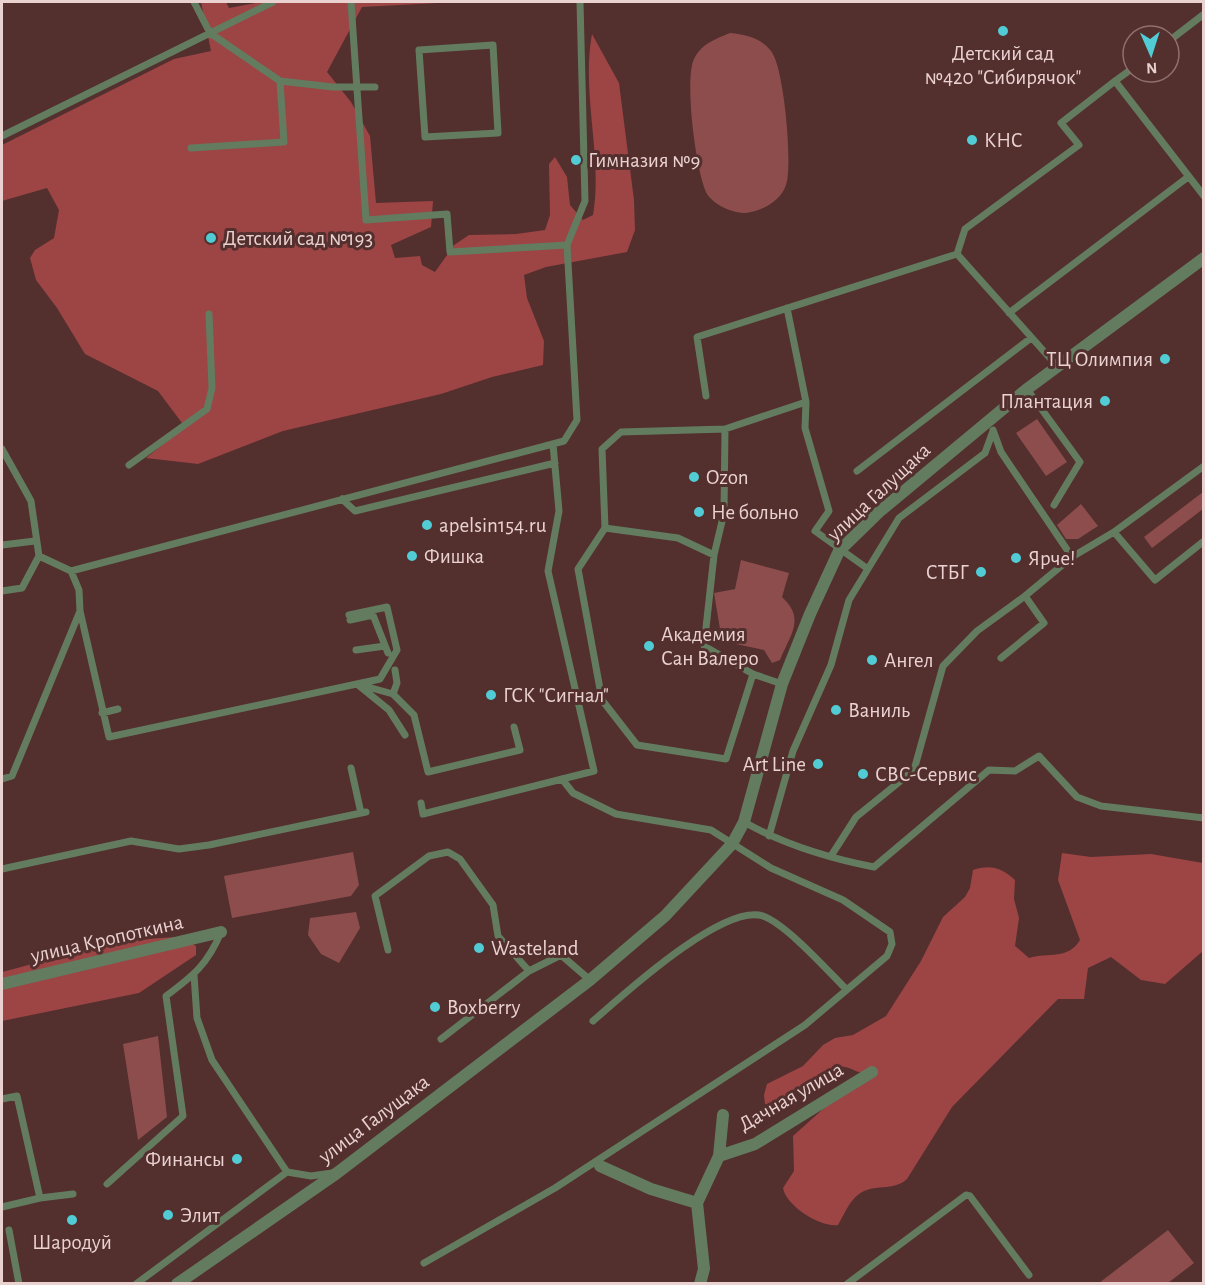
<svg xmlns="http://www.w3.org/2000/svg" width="1205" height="1285" viewBox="0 0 1205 1285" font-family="'Alegreya Sans',sans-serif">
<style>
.green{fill:#8d4d4d}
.forest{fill:#9d4445}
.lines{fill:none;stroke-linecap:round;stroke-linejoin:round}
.service{stroke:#637c5f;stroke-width:7}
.minor{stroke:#637c5f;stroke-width:12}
.poi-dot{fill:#51ccd4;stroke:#532f2e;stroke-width:2}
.labels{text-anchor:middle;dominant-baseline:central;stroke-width:6;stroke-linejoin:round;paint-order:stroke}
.poi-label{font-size:21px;fill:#ead2d1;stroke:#532f2e;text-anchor:start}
.street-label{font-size:21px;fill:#ead2d1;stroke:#532f2e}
</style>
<rect width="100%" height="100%" fill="#532f2e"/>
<path class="green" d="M730,33c16,2 30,4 41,18 13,15 22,115 15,134 -5,15 -21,24 -35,27 -14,4 -36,-6 -44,-18 -11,-20 -23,-115 -13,-135 8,-16 22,-20 36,-26z
M1037,419l30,43 -21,14 -30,-43z
M1203,492v17l-51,39 -8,-11z
M1081,504l17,22 -20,13h-12l-9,-14z
M741,560l48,13 -7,24c24,22 8,38 -2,63l-8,3 -8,-13 -42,-9 -8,-48 21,-4z
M353,852l6,33 -8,11 -119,22 -8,-42z
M356,912l4,16 -21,35 -18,-9 -13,-19 2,-17z
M158,1036l9,81 -29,23 -15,-96z
M1168,1230l26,33 -26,20h-69z"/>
<path class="forest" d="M201,2h25l3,6 32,-6h196l-95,5 -35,65 24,30 19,34 6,67 57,-2 -2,26 -40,18 4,13 25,-2 2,9 13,7 19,-27 15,-10 47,-1 29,-4 5,-15 -1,-51 6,-7 12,20 3,28 13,15 10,-5c10,-59 -12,-121 -1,-181l27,49 15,117 1,30 -8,22 -81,15 -22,8 3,23 17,43 -1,24 -51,12 -51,17 -158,37 -85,33 -52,-6 39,-31 -27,-36 -73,-37 -28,-46 -21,-28 -6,-22 5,-8 19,-12 5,-28 -12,-22 -45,13v-56l172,-86 37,-8z
M1062,853l29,4 60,-3 52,9v88l-38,33 -24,-4 -30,-23 -23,11 -4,31h-26l-106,108 -45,72c-14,13 -33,4 -48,15 -10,7 -15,21 -21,31 -17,3 -52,-19 -55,-37l11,-17 -1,-35 70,-63c-7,-1 -12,-5 -18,-6 -19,-4 -53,30 -70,40l-10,-3 -1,-9 3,-11 36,-18 20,-21 12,-7 18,-3 33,-19 35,-55 22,-44 22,-20 5,-9 3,-18c17,-6 29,-2 42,10l-1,19 5,19 -4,28 14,12c20,-6 39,2 51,-18l-22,-60z
M179,937l17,9v9l-57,38 -137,28v-49c58,-15 117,-34 177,-35z"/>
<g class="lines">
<path class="service" d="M194,2l16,31 70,48 53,6h42
M351,2l15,218 81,-6 3,38 117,-7 18,-44 -5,-199
M1169,41l35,-27
M493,45l5,88 -73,4 -6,-87z
M1133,68l-18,13 89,115
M2,136l271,-134
M191,148l93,-6 -4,-61
M957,254l8,-25 114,-84 -18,-22 54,-42
M1009,313l179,-136
M1027,389l53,73 -26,43
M706,396l-9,-59 260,-83 100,112
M806,402l-1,26 24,83 -14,20 53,38
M993,430l8,22 71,105
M2,449l29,52 8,55 -17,32 -20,3
M129,465l78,-56 5,-21 -3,-74
M857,471l174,-133
M342,499l13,12 200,-48
M605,528l73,10 36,17 10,-42 1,-84
M1114,532l41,48 49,-39
M2,545l33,-4
M714,555l-10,91 49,28 29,10
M39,556l32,15
M349,615l38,-8 10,43 -17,29 -271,58 -29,-126 -1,-21 -8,-19 493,-130 13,-21 -10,-175
M350,620l23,-5 15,38
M356,650l29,-4
M1001,658l43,-35 -19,-27 47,-39 42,-25 90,-66
M753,674l-27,85 -89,-14 -35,-45 -24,-131 27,-41 -3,-79 19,-17 104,-3 81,-27 -19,-94
M393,694l4,-11 -2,-13
M102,713l16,-4
M405,735l-16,-25 -32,-26 36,10 21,21 14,57 92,-22 -6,-23
M351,768l10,45
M2,779l10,-3 68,-165
M421,803l2,11 171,-43 -46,-200 11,-60 -6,-67
M744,822c41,23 84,36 130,45l115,-97 26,1 24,-15 38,41 24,9 103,12
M769,836l24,-85 38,-86 18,-65 50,-82 86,-65 8,-22
M831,856l25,-39 58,-47 29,-104 34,-35 48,-35
M2,869l129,-28 48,8 30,-4 157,-33
M388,950l-13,-54 54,-40 19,-4 12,7 33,46 5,31 31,35 32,-16 29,25
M593,1021c30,-26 130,-118 170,-105 24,9 64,54 83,73
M441,1039l88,-68
M2,1099l15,-3 23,102 -38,9
M287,1172l24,4 21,-3
M107,1184l76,-68 -17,-120c27,-20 42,-32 55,-64
M40,1198l33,-4
M9,1230l10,54
M424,1263l131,-75 250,-163 82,-69 5,-12 -2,-12 -47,-32 -72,-32 -60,-38 -95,-16 -43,-21 -11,-14
M136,1284l151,-112 -75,-112 -15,-42 -3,-43
M847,1284l119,-89 4,1 59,79"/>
<path class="minor" d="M2,984l219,-52
M719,1156l4,-41
M600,1166l51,23 46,14
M177,1284l160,-111 253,-193 75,-64 67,-72 12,-22 38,-138 28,-70 29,-63 40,-39 148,-123 177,-131
M700,1284l4,-15 -7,-66 22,-47 36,-12 117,-72"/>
</g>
<g class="poi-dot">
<circle cx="1003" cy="31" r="6"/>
<circle cx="972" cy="140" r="6"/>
<circle cx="576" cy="160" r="6"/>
<circle cx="211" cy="238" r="6"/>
<circle cx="1165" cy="359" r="6"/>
<circle cx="1105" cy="401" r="6"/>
<circle cx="694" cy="477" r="6"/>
<circle cx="699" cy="512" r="6"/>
<circle cx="427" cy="525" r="6"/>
<circle cx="412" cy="556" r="6"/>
<circle cx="1016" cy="558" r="6"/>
<circle cx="981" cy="572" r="6"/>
<circle cx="649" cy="646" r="6"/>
<circle cx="872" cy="660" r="6"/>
<circle cx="491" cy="695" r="6"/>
<circle cx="836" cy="710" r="6"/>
<circle cx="818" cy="764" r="6"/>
<circle cx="863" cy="774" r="6"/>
<circle cx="479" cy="948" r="6"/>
<circle cx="435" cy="1007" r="6"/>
<circle cx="237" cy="1159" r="6"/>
<circle cx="168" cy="1215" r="6"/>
<circle cx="72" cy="1220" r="6"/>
</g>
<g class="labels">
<g class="poi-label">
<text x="1003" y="53" text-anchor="middle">Детский сад<tspan x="1003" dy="24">№420 "Сибирячок"</tspan></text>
<text x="984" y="140">КНС</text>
<text x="588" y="160">Гимназия №9</text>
<text x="223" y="238">Детский сад №193</text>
<text x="1153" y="359" text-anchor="end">ТЦ Олимпия</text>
<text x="1093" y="401" text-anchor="end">Плантация</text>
<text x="706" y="477">Ozon</text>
<text x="711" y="512">Не больно</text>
<text x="439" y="525">apelsin154.ru</text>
<text x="424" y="556">Фишка</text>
<text x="1028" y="558">Ярче!</text>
<text x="969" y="572" text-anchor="end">СТБГ</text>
<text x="661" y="634">Академия<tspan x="661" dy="24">Сан Валеро</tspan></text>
<text x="884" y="660">Ангел</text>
<text x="503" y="695">ГСК "Сигнал"</text>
<text x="848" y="710">Ваниль</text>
<text x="806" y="764" text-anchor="end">Art Line</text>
<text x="875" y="774">СВС-Сервис</text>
<text x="491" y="948">Wasteland</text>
<text x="447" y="1007">Boxberry</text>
<text x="225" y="1159" text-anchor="end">Финансы</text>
<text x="180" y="1215">Элит</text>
<text x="72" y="1242" text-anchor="middle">Шародуй</text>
</g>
<g class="street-label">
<text transform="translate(879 492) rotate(-43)">улица Галущака</text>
<text transform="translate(107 939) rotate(-13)">улица Кропоткина</text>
<text transform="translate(791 1097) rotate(-30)">Дачная улица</text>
<text transform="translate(374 1119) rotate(-37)">улица Галущака</text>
</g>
</g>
<rect width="1205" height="1285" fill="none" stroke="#ead2d1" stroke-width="6"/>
<g transform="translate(1151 54) rotate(177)"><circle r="28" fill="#532f2e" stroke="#8f706f" stroke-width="1.5"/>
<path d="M0-4.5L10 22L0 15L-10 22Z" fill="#51ccd4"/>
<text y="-9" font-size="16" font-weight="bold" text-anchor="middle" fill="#ead2d1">N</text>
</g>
</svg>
